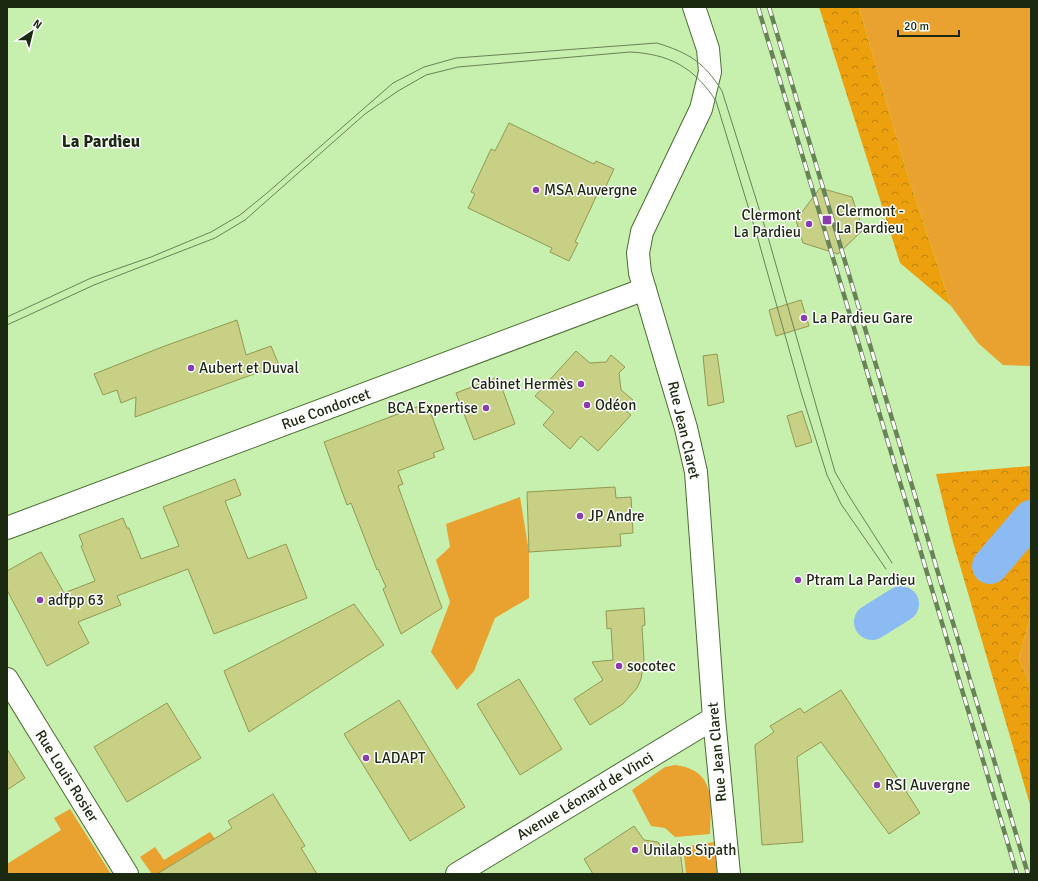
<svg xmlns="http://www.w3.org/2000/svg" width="1038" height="881" viewBox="0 0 1038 881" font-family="Signika,sans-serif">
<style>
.grass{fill:#e9a12f}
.forest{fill:url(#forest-crowns)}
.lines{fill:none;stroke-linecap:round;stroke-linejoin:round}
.river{stroke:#8cbbf4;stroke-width:36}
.building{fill:#c8d086;stroke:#929951}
.minor-casing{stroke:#4a6d31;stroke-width:24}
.minor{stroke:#fff;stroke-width:22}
.tram{stroke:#698358;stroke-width:1}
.rail-casing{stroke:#698358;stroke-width:4.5}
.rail{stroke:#fff;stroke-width:3;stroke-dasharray:9;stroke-linecap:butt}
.poi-dot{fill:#8a3cad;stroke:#fff;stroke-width:1.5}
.labels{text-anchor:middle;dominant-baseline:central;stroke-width:3;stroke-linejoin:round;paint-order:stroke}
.poi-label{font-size:15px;fill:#1a290f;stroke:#fff;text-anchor:start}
.street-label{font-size:15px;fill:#1a290f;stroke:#fff}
.quarter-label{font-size:17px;font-weight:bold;fill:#1a290f;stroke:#fff}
</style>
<defs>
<pattern id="forest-crowns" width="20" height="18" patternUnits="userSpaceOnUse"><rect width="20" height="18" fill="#eda00e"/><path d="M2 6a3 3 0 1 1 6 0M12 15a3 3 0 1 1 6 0" fill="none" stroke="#bf820c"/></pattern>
</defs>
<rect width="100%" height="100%" fill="#c7efae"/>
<path class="grass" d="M859,7h172v359l-28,-1 -25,-22 -27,-37 -44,-133z
M520,497l9,55v46l-34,20 -21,53 -17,19 -26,-38 19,-50 -14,-42 14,-13 -4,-23z
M1031,615v72l-12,-29z
M675,765c41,5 36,36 35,69l-35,3 -10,-9 -14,-2 -19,-36 33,-23z
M70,809l41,65h-104v-10l54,-34 -7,-12z
M210,832l14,19 -8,5 -9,-13 -39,24 4,7h-20l-12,-17 15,-10 9,13z
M714,842l3,32h-31l-3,-27z"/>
<path class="forest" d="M819,7h40l48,166 44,133 -51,-43z
M1031,466v149l-12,43 12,29v121l-78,-266 -17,-68z"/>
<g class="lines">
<path class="river" d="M990,566l41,-48
M872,622l29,-18"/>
</g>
<path class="building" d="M509,123l85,41 2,-3 18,8 -9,19 -4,-2 -26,56 3,1 -9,18 -19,-9 2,-4 -84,-40 7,-14 -4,-2 20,-43 4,2z
M820,188l32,9 11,33 -25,24 -35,-11 -7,-23z
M801,300l8,26 -33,10 -7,-26z
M237,320l9,35 25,-9 8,19 -144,52 1,-20 -15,6 -4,-13 -14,5 -9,-21 68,-27z
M576,351l14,12 16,-1 5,-7 14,12 -6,6 2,17 12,10 -8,10 6,5 -33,36 -17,-15 -11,13 -27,-24 11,-13 -19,-16z
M717,354l7,48 -16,4 -5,-50z
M498,377l17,47 -41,16 -18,-47z
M427,403l17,46 -11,4 2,4 -37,14 5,13 -5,2 44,122 -41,26 -18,-45 3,-2 -8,-18 -1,1 -26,-67 -4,2 -23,-63z
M802,411l10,31 -16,5 -9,-31z
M235,479l6,16 -16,6 23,58 38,-15 21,54 -93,36 -26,-65 -71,27 4,9 -43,17 11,21 -42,23 -40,-76v-19l34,-19 23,41 31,-12 -14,-35 2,-1 -4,-10 44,-17 4,10h2l12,31 38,-13 -16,-39z
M615,487l1,11 15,-1 2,36 -13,1 1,12 -92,6 -2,-60z
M354,604l30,41 -135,87 -25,-61z
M644,608l1,17 -3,1 2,34 -3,19 -4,9 -14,16 -33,21 -16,-26 29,-19 -11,-18 21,-2 -2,-32 -4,1 -1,-18z
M519,679l43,70 -42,26 -43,-71z
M841,690l79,123 -31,21 -68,-92 -24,15 6,85 -41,3 -7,-100 19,-13 -4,-6 30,-18 4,5z
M399,700l66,107 -55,34 -66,-107z
M167,703l34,55 -74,44 -33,-55z
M7,749l18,29 -18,12z
M273,794l32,52 -4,2 16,26h-160l75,-46 -4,-7z
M634,826l10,14 14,2 6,9 16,-1 3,24h-90l-9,-15z"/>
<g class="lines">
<g class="minor-casing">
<path id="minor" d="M694,7l14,42 2,23 -9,37 -59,123 -4,21 2,20 46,155 10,44 18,246 15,156
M7,528l638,-239
M7,679l120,195
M457,874l257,-156"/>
</g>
<use href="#minor" class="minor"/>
<path class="tram" d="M7,317l84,-39 60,-21 60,-25 29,-17 27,-22 126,-110 31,-16 32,-9 201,-15c32,10 47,19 65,48l46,146 67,235 14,24 43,67
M7,325l87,-40 121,-47 30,-18 120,-106 33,-23 28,-16 32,-8 172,-15c39,2 64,15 86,49l42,138 43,153 26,83 14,29 45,65"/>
<g class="rail-casing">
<path id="rail" d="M758,7l259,867
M769,7l259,867"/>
</g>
<use href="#rail" class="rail"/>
</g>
<g class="poi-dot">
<circle cx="536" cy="190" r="4"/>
<rect x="822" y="215" width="10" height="10" rx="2"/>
<circle cx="809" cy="224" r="4"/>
<circle cx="804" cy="318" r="4"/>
<circle cx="191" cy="368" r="4"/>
<circle cx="581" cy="384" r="4"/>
<circle cx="587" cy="405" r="4"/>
<circle cx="486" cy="408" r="4"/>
<circle cx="580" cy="516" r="4"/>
<circle cx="798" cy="580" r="4"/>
<circle cx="40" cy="600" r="4"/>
<circle cx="619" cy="666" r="4"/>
<circle cx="366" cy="758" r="4"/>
<circle cx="877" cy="785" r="4"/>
<circle cx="635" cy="850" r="4"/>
</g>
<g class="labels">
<g class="poi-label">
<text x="544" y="190">MSA Auvergne</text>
<text x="836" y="211">Clermont -<tspan x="836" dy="17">La Pardieu</tspan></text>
<text x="801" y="215" text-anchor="end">Clermont<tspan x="801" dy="17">La Pardieu</tspan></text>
<text x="812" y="318">La Pardieu Gare</text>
<text x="199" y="368">Aubert et Duval</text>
<text x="573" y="384" text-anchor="end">Cabinet Hermès</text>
<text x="595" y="405">Odéon</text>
<text x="478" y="408" text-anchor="end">BCA Expertise</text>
<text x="588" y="516">JP Andre</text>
<text x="806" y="580">Ptram La Pardieu</text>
<text x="48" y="600">adfpp 63</text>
<text x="627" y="666">socotec</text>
<text x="374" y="758">LADAPT</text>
<text x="885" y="785">RSI Auvergne</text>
<text x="643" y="850">Unilabs Sipath</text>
</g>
<g class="street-label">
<text transform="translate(326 409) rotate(-20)">Rue Condorcet</text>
<text transform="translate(684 430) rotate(77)">Rue Jean Claret</text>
<text transform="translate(717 752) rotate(-95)">Rue Jean Claret</text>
<text transform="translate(67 776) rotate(58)">Rue Louis Rosier</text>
<text transform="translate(585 796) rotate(-31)">Avenue Léonard de Vinci</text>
</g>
<g class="quarter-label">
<text x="101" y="141">La Pardieu</text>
</g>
</g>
<rect width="1038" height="881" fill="none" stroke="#1a290f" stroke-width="16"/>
<g transform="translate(32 32) rotate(35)" stroke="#ffffff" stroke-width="3" paint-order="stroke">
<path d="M0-3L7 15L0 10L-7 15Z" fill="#1a290f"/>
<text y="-6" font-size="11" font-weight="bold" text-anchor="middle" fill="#1a290f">N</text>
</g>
<path d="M898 30v6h61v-6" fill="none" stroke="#1a290f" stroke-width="2"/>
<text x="904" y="30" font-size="12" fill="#1a290f" stroke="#ffffff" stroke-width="3" paint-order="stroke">20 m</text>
</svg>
